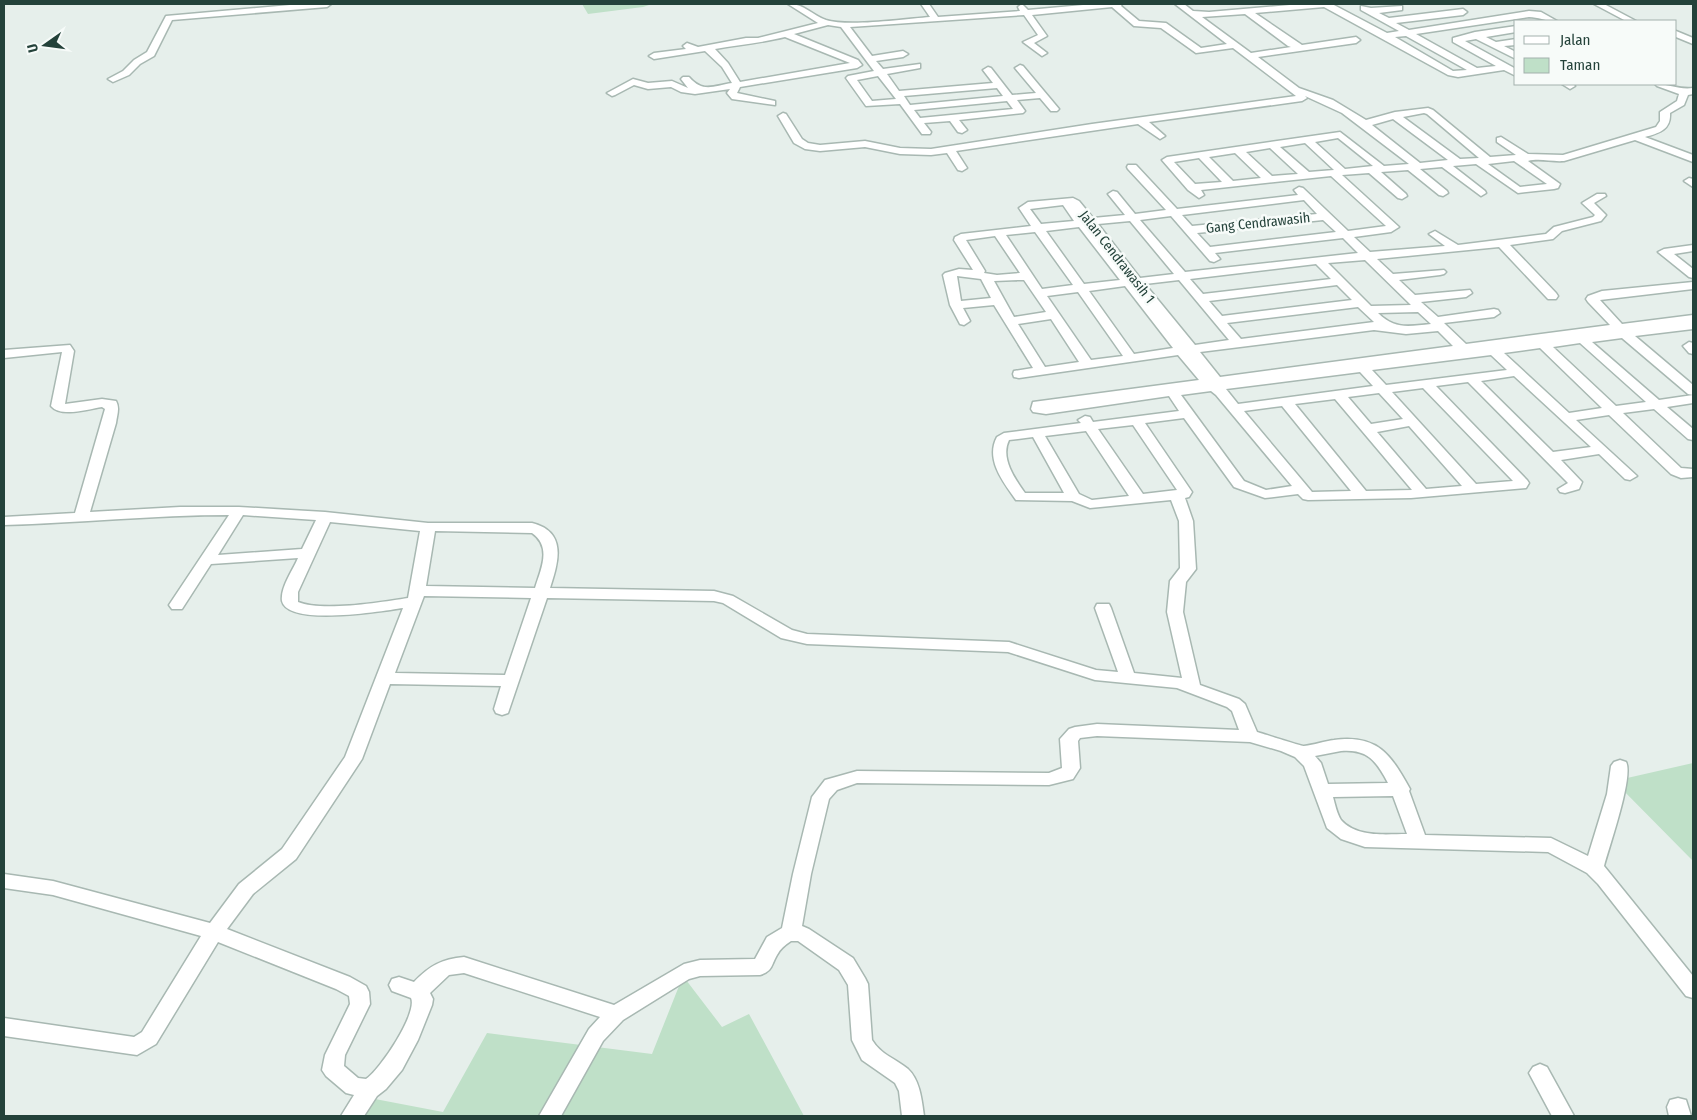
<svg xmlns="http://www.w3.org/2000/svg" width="1697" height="1120" viewBox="0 0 1697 1120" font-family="'Fira Sans Condensed',sans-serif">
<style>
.green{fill:#bfe0c8}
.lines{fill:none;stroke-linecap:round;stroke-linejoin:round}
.street-casing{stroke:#a8b8b2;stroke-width:3}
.street{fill:#fff;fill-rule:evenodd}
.labels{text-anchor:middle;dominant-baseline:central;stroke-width:5;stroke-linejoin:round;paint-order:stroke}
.far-street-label{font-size:14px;fill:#24423a;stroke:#f7fbf9}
</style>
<rect width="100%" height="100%" fill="#e6efeb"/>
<path class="green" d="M582,4h70l-9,3 -55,7z
M1693,763v98l-79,-80z
M683,976l39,51 27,-13 55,102h-441l12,-17 68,13 44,-79 165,21z"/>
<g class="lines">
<g class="street-casing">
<path id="street" d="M301,4h30l-4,3 -155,13 -18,36 -14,8 -11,11 -16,7 -5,-3 15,-8 11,-11 13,-8 19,-36z
M788,4c15,-1 24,11 38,16 22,7 78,-1 104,-3l-9,-13h8l9,13 82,-6 -2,-4 4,-3 6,6 66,-6h28l-1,2 18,15 27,2 35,25 26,-4 -52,-40h9l9,7 16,1 92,-8h31l55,29 12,-2 -38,-21v-4l10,2 31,-2v4l-23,3 10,5 74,-9 4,3 -4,3 -67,8 13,7 120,-19 12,1 16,9c-10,1 -18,-4 -28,-4l-113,17 61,34 19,-2 -43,-24v-4l22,-6 41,-6v6l-30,5 10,5 20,-3v6l-12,1 12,6v7l-40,-20 -11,2 51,28v7l-12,-6 -46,7 -10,-2 -124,-68 -69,6 47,32 54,-8 4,3 -4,3 -98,14 41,31 34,12 33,20 29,-8 33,-4 5,2 57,47 26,-2 -19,-13v-4l4,-1 27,17 35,1 93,-28 4,-6v-9l17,-11 2,-7 -22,-8 -2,-2c15,0 24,6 38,4v6l-5,1 -4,10 -14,8c1,17 -11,20 -25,24l48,18v7l-58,-22 -71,21c-13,1 -24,-3 -36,0l32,23 -2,4 -4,1 -36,4 -42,-29 -23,2 32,25 1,2 -5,3 -39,-29 -22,2 27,22 1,2 -5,3 -4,-1 -31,-25 -27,2 25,22 1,2 -5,3 -4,-1 -29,-25 -27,2 57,52 -8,5 -37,5 16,15 75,-6 -16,-12 6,-3 23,14 88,-11 8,-7 39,-10 2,-2 -13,-12 15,-9h8l1,2 -12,7 12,12 -5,6 -39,10 -9,8 -43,6 46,48 2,3 -2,3h-8l-49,-52 -122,12 16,15 51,-4 2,2 -2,2 -4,1 -41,5 16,15 55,-5 2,3 -6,4 -45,5 17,15 56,-8 4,1 2,3 -6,4 -50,6 22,21 144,-19 -22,-23 -2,-3 2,-3 14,-5 91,-9v7l-93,11 22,24 71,-9v14l-58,7 58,49v10l-5,-1 -66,-56 -30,4 67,58 34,-5v8l-26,4 26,22v11l-5,-1 -34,-30 -31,4 58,55 12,1v8l-12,1 -10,-4 -62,-59 -33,5 61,56 -7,4 -5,-1 -26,-25 -38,6 21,22 -3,7 -14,4 -5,-1 -2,-3 10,-6 -100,-101 -32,4 91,94 2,3 -3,5 -115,10 -103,2 -5,-1 -5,-5 -33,4 -31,-11 -50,-69 -39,5 47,69 -3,5 -4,1 8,23 3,48 -10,13 -3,30 17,73 39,14 6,5 12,28c7,2 44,14 47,14 10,-1 21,-5 30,-6 44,-6 57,15 76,49l-1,2 16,44 126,3 37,18 19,-62 4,-28 3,-4 6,-2 6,2c8,14 -17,85 -22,104l89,110v22l-7,-2 -88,-112 -11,-11 -39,-21 -183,-5 -24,-8 -14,-11 -23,-62 -9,-9 -14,-6 -31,-9 -153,-6 -17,2 -2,3 2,27 -7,11 -24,6 -192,-2 -20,7 -8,9 -18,75 -9,52 7,3 44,29 12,20 3,6 4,56c8,14 24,19 36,29 12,11 14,32 16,47h-22l-3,-25 -4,-8 -33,-23 -10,-20 -4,-55 -9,-15 -41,-29h-7c-6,4 -11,8 -14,14 -6,10 -4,16 -17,20l-60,1 -11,3 -66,41 -20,21 -42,75h-22l50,-87 11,-12 -136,-44 -15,2 -19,18 3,6 -1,6 -14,35 -16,30 -16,19 -9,7 -13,20h-23l13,-21 -8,-2 -20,-17 -4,-6 3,-15 25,-51 -1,-8 -13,-7 -118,-47 -62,102 -19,11 -133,-19v-18l130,19 8,-5 59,-96 -148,-41 -49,-7v-14l49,7 157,42 29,-39 43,-35 63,-92 58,-149c-20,3 -115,19 -121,-7 -2,-13 11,-31 16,-43l-87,6 -29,45h-10l-3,-4 60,-90c-76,0 -150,8 -225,10v-8l71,-4 30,-104 -3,-2c-13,2 -41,11 -51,-1l11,-54 -58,6v-8l66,-5 4,6 -9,53 37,-5 14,2c4,7 1,14 0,22l-26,89 90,-5h59l86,5 103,11h104c36,9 26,40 18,65l164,3 19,5 59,34 15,4 202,8 87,28 22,2 -23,-64 2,-4h12l2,4 23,65 48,5 -15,-66 3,-31 10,-13 -1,-47 -8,-21 -81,8 -18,-7 -56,-1c-13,-18 -31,-41 -19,-63l7,-4 77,-10 -3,-3 7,-4 5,1 3,5 86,-11 -10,-15 -123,18 -13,-2 -2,-3 2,-7 166,-22 -21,-25 -159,23 -5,-1 -1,-3 1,-3 19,-3 -39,-63 -31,3 7,13 -6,4 -4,-1 -10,-19 -7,-30 2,-2 14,-4 14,1 -19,-30 1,-3 6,-3 70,-8 -12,-18 9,-6 45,-4 6,3 14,17 32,-3 -17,-21 5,-3 4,1 18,22 31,-4 -38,-41 -1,-2 1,-2h8l41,44 121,-14 -4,-5 5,-3 4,1 45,43 38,-5 -55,-50 -130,14 3,5 -5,3 -11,-8 -26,-30 5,-3 173,-25 44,34 25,-2 -67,-51 -37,-17 2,2 -5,3 -153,21 16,14 -5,3 -22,-15 -182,27 11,17 -5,3 -4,-1 -11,-17 -16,2 -31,-1 -35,-7 -45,4 -15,-2 -11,-6 -16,-27 5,-3 3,1 16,25 6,4 12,2 45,-4 35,7 31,1 161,-25 204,-28 -63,-48 -37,5 -35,-25 -27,-2 -22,-19 -80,8 15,21 -13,7 13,10 -5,3 -19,-14 15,-7 -14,-20 -174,12 22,29 31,-5 5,3 -5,3 -27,4 7,8 37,-5v4l-33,6 12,17 94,-8 -10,-13 5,-3 3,1 21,27 24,-2 -21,-25 5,-3 3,1 36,43 -2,2h-6l-11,-13 -23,2 8,11 -2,2 -64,7 8,10 -5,3 -4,-1 -8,-11 -26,2 7,9 -1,2h-8l-22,-30 -34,2 -20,-28 2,-2 26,-5 -33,-44 -13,-2 -34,9 64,26 4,5 -5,3 -117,19 -3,6 38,8v4l-43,-6 -5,-6 3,-4 -35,5 -14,-2 -10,-5 -23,2 -14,-4 -19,10 -3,1 -5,-3 26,-14 15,4 24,-2 16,7 -7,-9 2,-2h6c14,16 24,9 43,6l-10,-16 -17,-16 -51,8 -5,-3 5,-3 32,-4 -3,-3 4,-3 11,4 48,-9h12l60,-15zM1245,14l43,32 3,1 -40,6 -49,-36zM1406,36l61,34 -14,1 -58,-34zM785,37l65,26 -110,19 -12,-19 -13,-14c23,-4 46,-6 70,-12zM878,76l18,23 -24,2 -15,-21zM997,88l6,8 -93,9 -6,-9zM1007,101l6,8 -93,9 -6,-8zM1424,113l3,1 52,44 -19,1 -57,-42zM1393,119l55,41 -28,3 -48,-38zM1338,138l35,28 -28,3 -30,-27zM1305,143l29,27 -25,2 -29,-25zM1270,148l28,26 -26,2 -26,-24zM1235,153l26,25 -28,3 -24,-24zM1199,158l23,24 -27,2 -21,-22zM1514,161l33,23 -27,3 -32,-23zM1304,200l13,14 -125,12 -10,-11zM1063,205l11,16 -33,3 -11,-15zM1171,216l39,45 4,1 6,-3 -5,-6 128,-15 15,15 -173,19 -45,-52zM1323,220l13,12 -126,15 -13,-14zM1130,221l44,53 -34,4 -42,-54zM1079,227l41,53 -36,4 -38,-53zM1035,232l38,53 -31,4 -36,-54zM995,236l25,37 -23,2 -13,-2 1,-2 -19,-31zM1365,260l46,45 -40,1 -43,-43zM1316,264l15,15 -128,15 -13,-15zM957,276l24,3 10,19 -30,3zM1018,280h6l22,32 -32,5 -20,-36zM1179,280l50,60 -34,5 -50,-61zM1337,285l15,15 -130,16 -13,-15zM1125,286l48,62 -39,6 -45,-63zM1078,292l45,64 -32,4 -44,-64zM1358,307l16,15 -133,17 -14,-16zM1418,312l13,12c-22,2 -36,6 -53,-11zM1051,319l28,43 -34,5 -27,-43zM1374,330l32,4 32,-3 15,15 -233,31 -20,-25zM1580,343l66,59 -30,4 -63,-59zM1540,348l62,60 -33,5 -65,-60zM1491,355l16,15 -121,15 -14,-15zM1360,372l13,14 -135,18 -12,-15zM1514,376l77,71 -38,5 -72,-71zM1423,388l90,93 -37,3 -84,-92zM1211,391l5,4 76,91 -26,4 -22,-9 -63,-86zM1379,393l24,26 -32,5 -23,-27zM1335,399l77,91 -46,1 -71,-87zM1282,406l69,85 -39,1 -68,-81zM1133,425l44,65 -34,4 -45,-65zM1409,426l53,60 -36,3 -49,-57zM1086,431l43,65 -37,4 -13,-6 -34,-58zM1033,437l31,56h-39c-10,-14 -25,-35 -16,-53zM243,515l73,5 -14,29 -84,6zM330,522l90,9 -12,67c-26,4 -86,14 -110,4v-10zM435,531l97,2c20,14 9,36 3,55l-109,-2zM424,596l107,2 -26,77 -110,-2zM547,598l167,3 9,2 58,35 26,6 201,8 87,28 82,8 50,19 5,4 7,19 -142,-6 -22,3 -6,2 -9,10 2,29 -13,5 -192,-2 -32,9 -13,17 -19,77 -11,54 -15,9 -12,22 -55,1 -16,4 -70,41 -150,-48c-22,2 -35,9 -50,25l-15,-5 -7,2 -3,6 3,6 19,7c7,15 -31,72 -45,81l-8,-1 -14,-12 1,-11 25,-51 -1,-12 -3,-6 -16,-9 -123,-48 26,-35 43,-35 66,-100 28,-75 111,2 -7,23 2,4 6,2 6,-2zM1341,751c26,-2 35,9 47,32l-60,1 -7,-21 -6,-7zM1393,796l14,38c-21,0 -50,4 -66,-14 -4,-6 -6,-16 -8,-23z
M1594,4h10l32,17h-10z
M1676,31l17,7v6l-17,-7z
M1562,84h11l2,2 -5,3z
M1689,178l4,1v8l-9,-6z
M1693,245v6l-19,3 19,15v9l-4,-1 -31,-25 6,-3z
M1689,342l4,1v11l-4,-1 -6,-7z
M1540,1064l7,3 27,49h-22l-23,-43 4,-6z
M1678,1098l8,2 5,16h-22l-2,-9 3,-7z"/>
</g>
<use href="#street" class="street"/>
</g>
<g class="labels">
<g class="far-street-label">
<text transform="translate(1258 223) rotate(-6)">Gang Cendrawasih</text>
<text transform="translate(1117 257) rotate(52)">Jalan Cendrawasih 1</text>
</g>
</g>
<rect width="1697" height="1120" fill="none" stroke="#24423a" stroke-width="10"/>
<rect x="1514" y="20" width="162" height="65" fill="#f7fbf9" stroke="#a3b1ad"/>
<rect x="1524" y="36" width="25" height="8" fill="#ffffff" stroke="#a3b1ad"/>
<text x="1560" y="45" font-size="15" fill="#24423a">Jalan</text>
<rect x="1524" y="58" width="25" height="15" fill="#bfe0c8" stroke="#a3b1ad"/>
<text x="1560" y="70" font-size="15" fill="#24423a">Taman</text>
<g transform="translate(45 45) rotate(256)" stroke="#f7fbf9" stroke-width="4" paint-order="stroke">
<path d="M0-4L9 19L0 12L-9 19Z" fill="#24423a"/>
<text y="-8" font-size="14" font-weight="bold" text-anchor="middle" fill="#24423a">U</text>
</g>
</svg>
